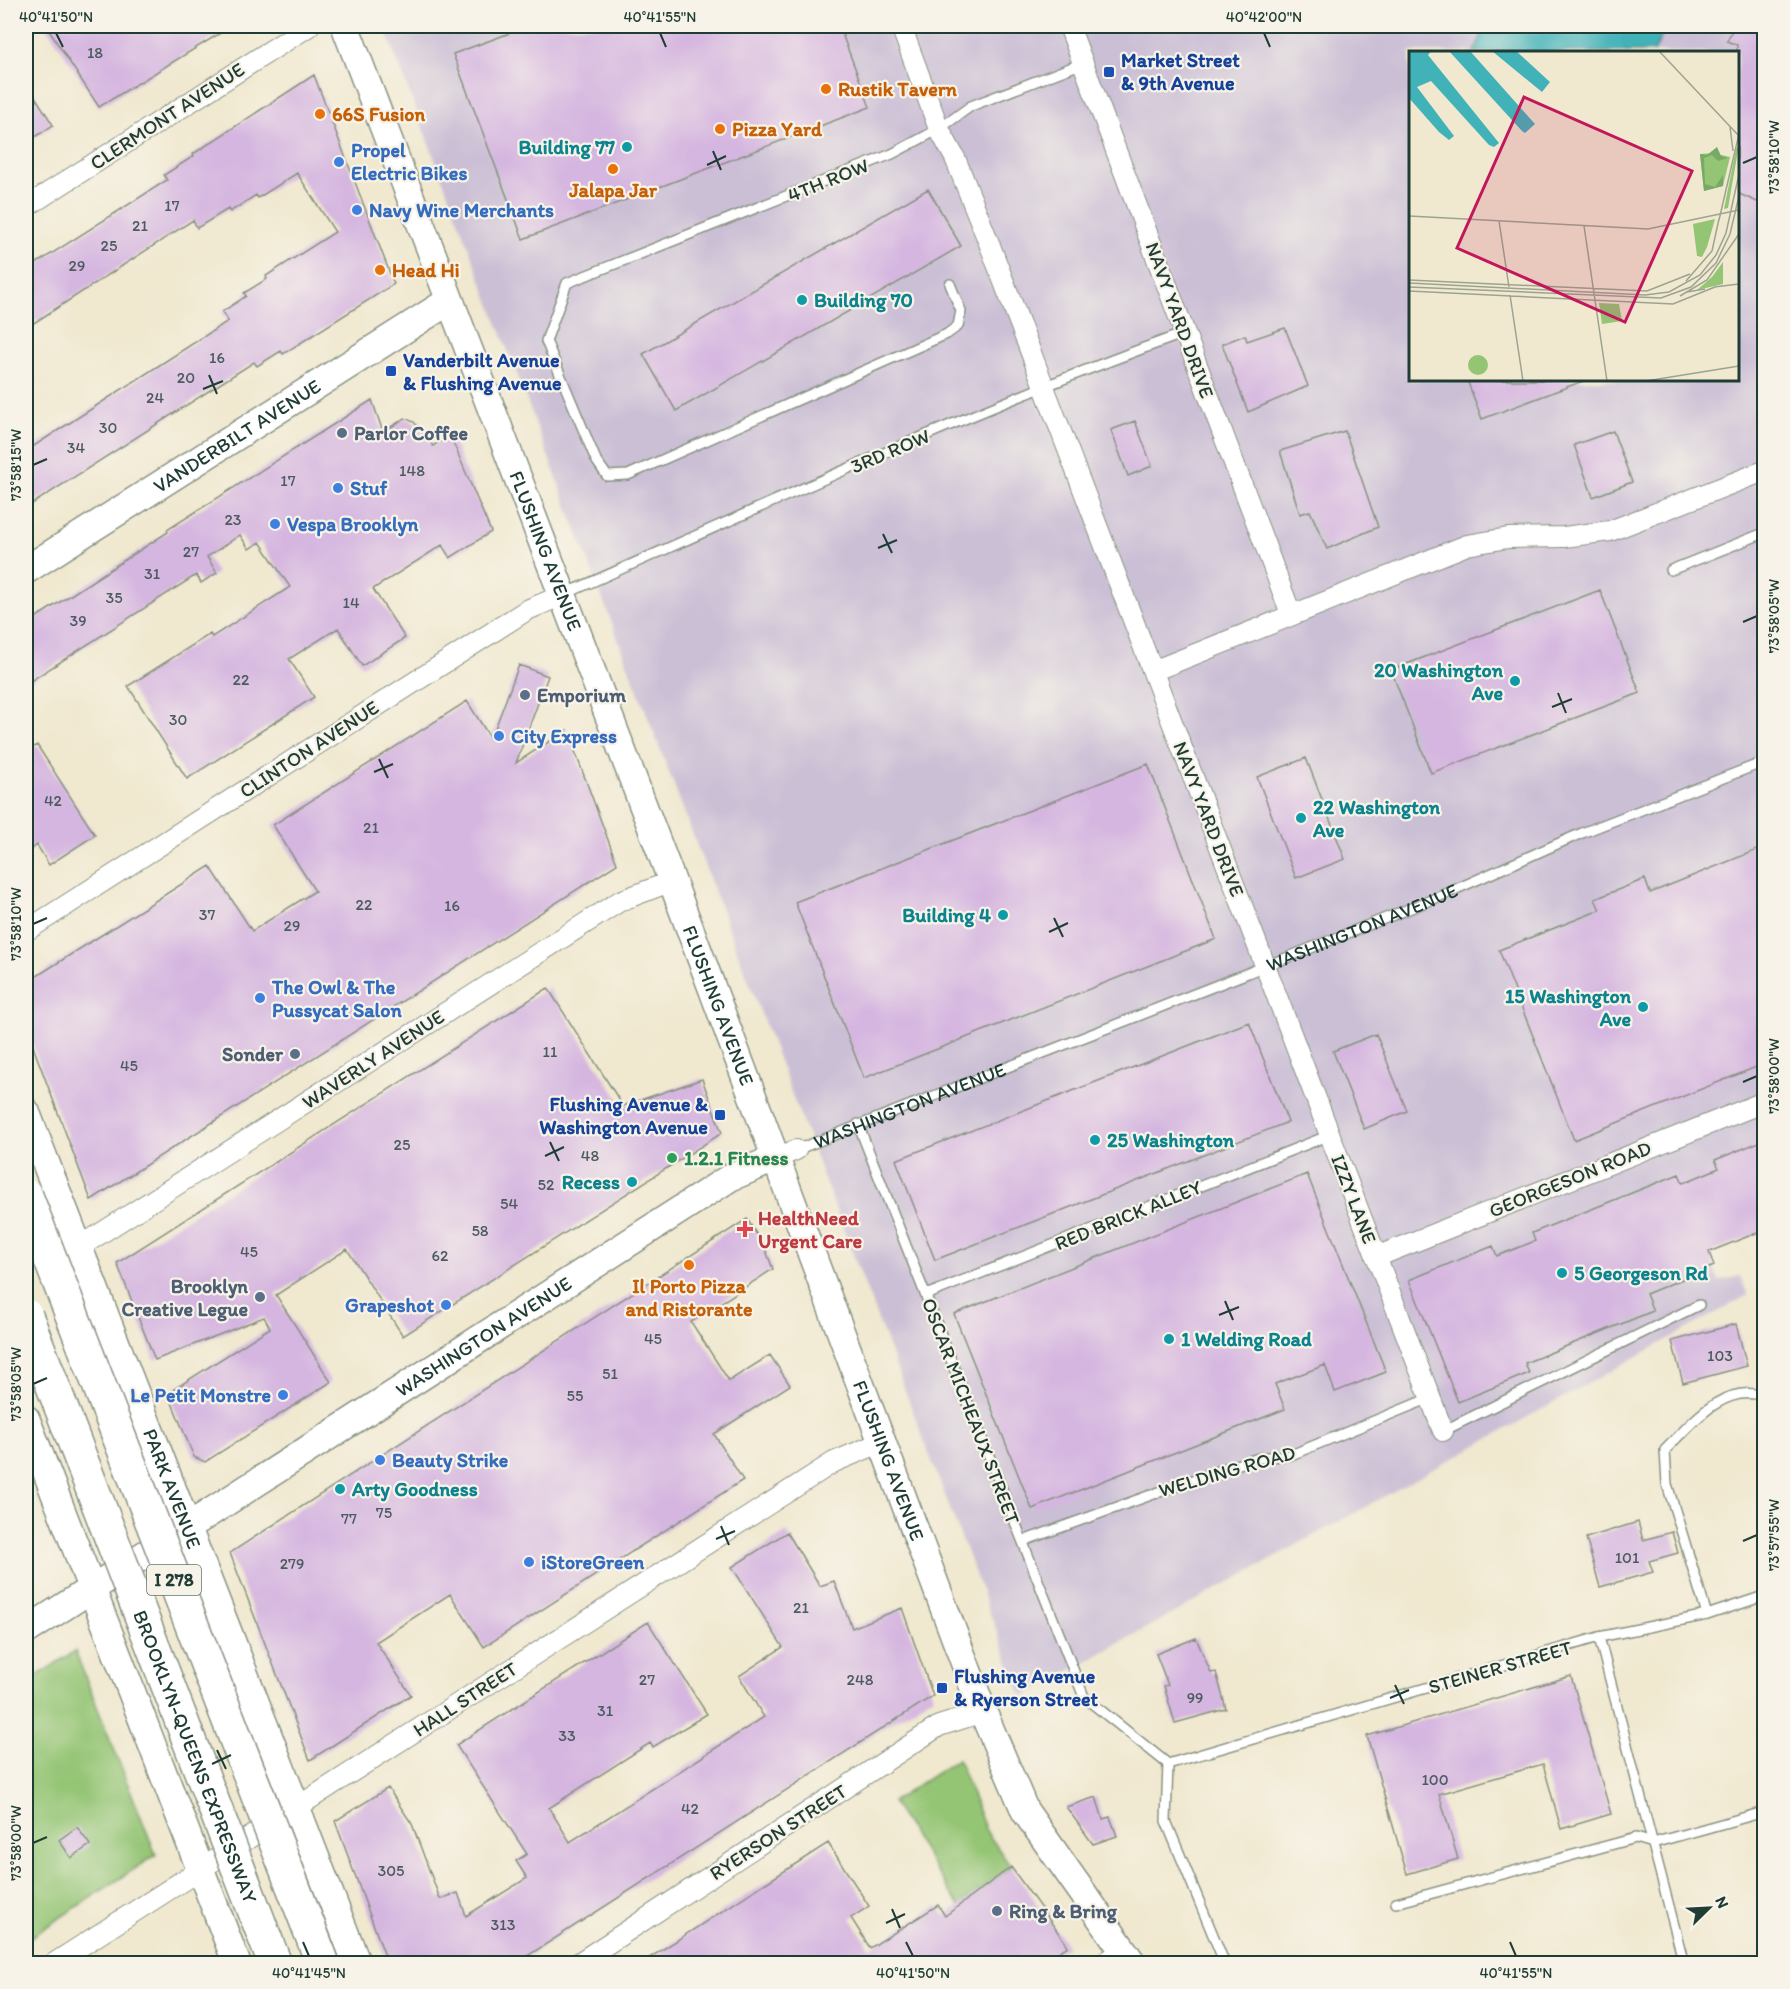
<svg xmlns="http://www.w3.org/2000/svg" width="1790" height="1989" viewBox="0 0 1790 1989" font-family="Itim,sans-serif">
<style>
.industrial{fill:#cbbfd5;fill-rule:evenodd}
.green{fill:#94c574;stroke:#5a8154;stroke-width:1.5}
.water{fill:#42b2b9;stroke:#307876;stroke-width:1.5}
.building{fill:#d5b6e0}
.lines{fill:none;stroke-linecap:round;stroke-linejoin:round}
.lane-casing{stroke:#889282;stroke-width:12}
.street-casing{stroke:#889282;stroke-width:22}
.secondary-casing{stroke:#889282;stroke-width:30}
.lane{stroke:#fff;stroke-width:9}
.street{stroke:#fff;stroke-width:20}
.secondary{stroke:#fff;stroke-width:27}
.highway-bridge-casing{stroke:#889282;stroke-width:36;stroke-linecap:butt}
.highway-bridge{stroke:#fff;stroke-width:33}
.ticks{fill:none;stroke:#1f3d34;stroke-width:2}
.transit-dot{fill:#1a4fb4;stroke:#f7f3e8;stroke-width:2}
.food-dot{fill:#e8710a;stroke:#f7f3e8;stroke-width:2}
.culture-dot{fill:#0f9aa8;stroke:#f7f3e8;stroke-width:2}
.shop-dot{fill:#3f7fe0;stroke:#f7f3e8;stroke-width:2}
.service-dot{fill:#5c6f8a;stroke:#f7f3e8;stroke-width:2}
.leisure-dot{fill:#2e9e5b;stroke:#f7f3e8;stroke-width:2}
.health-dot{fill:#e0444e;stroke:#f7f3e8;stroke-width:2}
.labels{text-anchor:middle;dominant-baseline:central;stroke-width:4.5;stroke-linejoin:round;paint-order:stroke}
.number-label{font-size:16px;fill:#4c5b5f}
.shield{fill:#f7f3e8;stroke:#60746a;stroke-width:1.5}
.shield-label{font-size:18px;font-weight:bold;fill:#1f3d34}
.transit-label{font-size:20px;font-weight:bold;fill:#164399;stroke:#f7f3e8;text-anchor:start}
.food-label{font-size:20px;font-weight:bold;fill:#c56008;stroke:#f7f3e8;text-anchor:start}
.street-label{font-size:20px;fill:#1f3d34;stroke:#f7f3e8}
.culture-label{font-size:20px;font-weight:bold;fill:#0d838f;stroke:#f7f3e8;text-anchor:start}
.shop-label{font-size:20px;font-weight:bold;fill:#366cbe;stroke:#f7f3e8;text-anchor:start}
.service-label{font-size:20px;font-weight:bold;fill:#4e5e75;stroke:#f7f3e8;text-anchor:start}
.leisure-label{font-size:20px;font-weight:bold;fill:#27864d;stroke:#f7f3e8;text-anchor:start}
.health-label{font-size:20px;font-weight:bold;fill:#be3a42;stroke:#f7f3e8;text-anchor:start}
.inset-river{fill:none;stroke:#42b2b9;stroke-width:3}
.inset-road{fill:none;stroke:#9ca491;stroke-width:1.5}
.view{fill:#c2185b;fill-opacity:0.15;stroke:#c2185b;stroke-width:3}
.inset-edge{fill:none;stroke:#1f3d34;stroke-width:3}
.neatline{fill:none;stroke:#1f3d34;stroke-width:2}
.ticks-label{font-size:15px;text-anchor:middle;fill:#1f3d34}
</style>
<rect width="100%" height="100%" fill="#f7f3e8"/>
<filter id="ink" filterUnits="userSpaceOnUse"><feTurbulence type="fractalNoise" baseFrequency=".0167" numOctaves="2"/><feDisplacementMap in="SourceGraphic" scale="12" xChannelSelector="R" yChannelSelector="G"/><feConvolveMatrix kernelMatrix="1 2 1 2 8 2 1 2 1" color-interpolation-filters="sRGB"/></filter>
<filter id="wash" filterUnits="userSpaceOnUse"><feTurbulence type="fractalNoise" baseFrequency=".008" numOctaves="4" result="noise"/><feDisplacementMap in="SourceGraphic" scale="24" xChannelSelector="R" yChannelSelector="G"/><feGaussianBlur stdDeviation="1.35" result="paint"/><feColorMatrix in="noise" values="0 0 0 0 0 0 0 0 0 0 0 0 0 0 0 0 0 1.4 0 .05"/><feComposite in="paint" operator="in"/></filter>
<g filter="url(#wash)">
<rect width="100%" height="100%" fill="#f0e8cf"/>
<path class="industrial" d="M384,26h1380v1205l-55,22 10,28 21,-5 8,19 -726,402zM1410,52h328v328h-328z"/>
<path class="green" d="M75,1651l81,204 -130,85v-257z
M958,1759l28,72 25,36 -52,39 -67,-104z"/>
<path class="water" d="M1486,26h180l-12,26h-180z"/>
<g id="blocks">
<path class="building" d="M46,26h186l-133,81z
M529,26h310l31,81 -347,132 -70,-185z
M1734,26h30v179l-27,-12v-148l-10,-4z
M314,75l80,209 -111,70 -2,-3 -24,15 -3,-4 -228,146v-57l202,-130 -6,-9 24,-16 -2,-3 23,-14 -1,-3 69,-44 -38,-59 -39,25 -2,-3 -26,17 -2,-3 -31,19 -4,-8 -167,108v-58l141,-90 -3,-5 30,-19 -1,-2z
M26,82l27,43 -27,18z
M928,189l33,57 -285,165 -33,-57z
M1285,328l23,58 -60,26 -26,-68 23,-9 2,6z
M1467,380h115l1,1 -101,38z
M372,400l11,32 22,-14 9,4 19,24 17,-11 41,97 -41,26 -8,-13 -69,44 32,49 -43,28 -24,-38 -49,31 25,38 -127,82 -59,-93 82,-52 2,3 78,-50 -30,-45 -11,7 -9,-14 -33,22 10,16 -16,10 -5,-8 -170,109v-60l142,-92 -1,-2z
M1135,421l17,45 -24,10 -17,-46z
M1345,431l33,96 -51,22 -17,-38 -10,3 -20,-63z
M1613,431l19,51 -39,15 -19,-52z
M1600,590l40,103 -209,80 -40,-103z
M519,665l29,11 -32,87 51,-33 50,134 -526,336 -65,-172v-45l184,-117 42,65 63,-40 -42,-66 194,-124 24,38z
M37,745l58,90 -46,30 -12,-20 -11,8v-100z
M1306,758l39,101 -49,19 -39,-101z
M1148,764l68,175 -352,139 -69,-176z
M1764,847v217l-190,76 -75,-190 101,-40 -5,-11 50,-20 5,14z
M548,988l75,118 79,-27 20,54 -319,203 -56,-87 -71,46 55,87 -126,80 -11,-5 -26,-64 102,-65 -6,-11 -109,43 -38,-97z
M1249,1022l39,100 -353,138 -39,-100z
M1376,1034l31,77 -43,18 -31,-78z
M1764,1140v90l-55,22 5,14 -68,28 7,17 -128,52 4,10 -71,29 -49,-122 84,-34 4,10 38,-15 -3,-8 147,-59 4,9 36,-15 -4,-8z
M1307,1174l79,198 -51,20 -10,-27 -50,19 10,25 -253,100 -78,-195z
M747,1219l18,29 8,21 -82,53 38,59 41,-26 20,30 -76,49 29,46 -259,167 -34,-53 -74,48 35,53 -101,65 -80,-207z
M1736,1324l11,42 -64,17 -11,-42z
M1638,1522l5,18 29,-8 6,21 -29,8 4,11 -53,15 -14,-49z
M787,1532l33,54 14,-5 18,47 50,-20 31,88 -418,268h-127l-53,-143 53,-33 24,36 28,75 18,-6 8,23 61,-38 -11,-17 11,-7 -71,-109 192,-123 59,92 -54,33 -3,-4 -101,65 21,34 194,-125 -25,-41 44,-29 -51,-80z
M1196,1638l15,35 5,-1 10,37 -51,14 -11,-37 4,-1 -12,-31z
M1571,1676l40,138 -50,15 -18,-65 -104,30 19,65 -51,15 -40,-138z
M1096,1797l7,22 7,-2 7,19 -24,8 -27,-37z
M77,1827l13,18 -19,13 -12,-18z
M828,1843l41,63 -18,12 19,30 68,-43 7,11 66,-49 57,79 -28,18h-400z"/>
</g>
</g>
<g filter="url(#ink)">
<use href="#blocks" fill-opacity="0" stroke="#889282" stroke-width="1.5"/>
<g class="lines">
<g class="lane-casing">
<g id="lane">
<path d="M950,284l11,27 -3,15 -11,8 -319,141 -21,1 -11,-16 -50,-119 21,-58 325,-129 47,-25 32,-23 112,-43"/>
<path d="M1671,570l93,-37"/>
<path d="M565,594c205,-91 409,-185 620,-261"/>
<path d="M858,1124l226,573 84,67"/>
<path id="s1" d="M796,1150l490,-192 150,-60 146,-65 182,-71"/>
<path d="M926,1295l404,-160"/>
<path d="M1443,1431l256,-126"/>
<path d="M1023,1541l206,-74 30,-9 32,-3 139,-57"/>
<path d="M1707,1615l-40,-131 -2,-34c27,-27 58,-67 99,-54"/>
<path d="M1599,1637l85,327"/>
<path d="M1168,1764l431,-127 108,-22 57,-19"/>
<path d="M1168,1764l-2,57 59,143"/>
<path d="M1396,1903l240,-65 17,5 111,-31"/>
</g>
</g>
<g class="street-casing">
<path id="street" d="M901,26l38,103 16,29 34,85 454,1188
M1069,26l222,588
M26,207l283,-181
M1153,671l314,-126 41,-7 56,-1 46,-6 154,-60
M26,931l501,-321 36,-15
M774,1159l22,-9
M78,1248l542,-347 52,-20
M1376,1257l388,-155
M53,1964l781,-502 48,-20
M577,1964l362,-238 44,-14
M1103,1964l21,-14"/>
</g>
<g class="secondary-casing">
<g id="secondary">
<path id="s2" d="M345,26l327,855 311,831 42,99 108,153"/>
<path id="s3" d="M26,570l423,-269"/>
<path id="s4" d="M26,1112l331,852"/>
<path d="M26,1419l211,545"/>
<path id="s5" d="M26,1631l705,-454 43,-18"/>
</g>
</g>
<use href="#lane" class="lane"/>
<use href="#street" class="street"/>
<use href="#secondary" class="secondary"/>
<g class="highway-bridge-casing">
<g id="highway-bridge">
<path d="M26,1196l297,768"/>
<path id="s6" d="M26,1316l249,648"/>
</g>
</g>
<use href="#highway-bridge" class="highway-bridge"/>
</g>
</g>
<path class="ticks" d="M56,33l7,14M660,33l6,14M1264,33l6,14M713,151l8,19M1743,163l14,-6M707,165l19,-9M209,375l8,19M203,389l20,-8M33,465l14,-6M883,534l9,19M878,548l19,-8M1743,622l14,-6M1558,693l8,20M1552,707l20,-8M379,759l9,19M374,772l19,-8M1054,918l9,19M33,924l14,-6M1049,932l19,-9M1743,1082l14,-6M550,1142l9,19M545,1156l19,-9M1225,1301l8,19M1219,1315l20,-8M33,1384l14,-6M721,1526l8,19M716,1539l19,-8M1743,1541l14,-6M1395,1685l9,19M1390,1698l19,-8M217,1750l9,19M212,1764l19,-9M33,1843l14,-6M892,1909l8,19M886,1923l19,-9M303,1942l6,14M906,1942l7,14M1510,1942l6,14"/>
<g class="transit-dot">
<rect x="1103" y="66" width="12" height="12" rx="3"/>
<rect x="385" y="365" width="12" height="12" rx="3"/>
<rect x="714" y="1109" width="12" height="12" rx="3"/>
<rect x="936" y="1682" width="12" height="12" rx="3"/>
</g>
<g class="food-dot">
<circle cx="826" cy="89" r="6"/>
<circle cx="320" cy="114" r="6"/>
<circle cx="720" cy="129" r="6"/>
<circle cx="613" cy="169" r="6"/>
<circle cx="380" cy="270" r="6"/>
<circle cx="689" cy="1265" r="6"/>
</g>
<g class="culture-dot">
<circle cx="627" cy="147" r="6"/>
<circle cx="802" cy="300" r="6"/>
<circle cx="1515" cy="681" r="6"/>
<circle cx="1301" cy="818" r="6"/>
<circle cx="1003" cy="915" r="6"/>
<circle cx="1643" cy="1007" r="6"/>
<circle cx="1095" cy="1140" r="6"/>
<circle cx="632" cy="1182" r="6"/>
<circle cx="1562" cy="1273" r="6"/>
<circle cx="1169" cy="1339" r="6"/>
<circle cx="340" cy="1489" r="6"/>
</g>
<g class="shop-dot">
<circle cx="339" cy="162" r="6"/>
<circle cx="357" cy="210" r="6"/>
<circle cx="338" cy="488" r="6"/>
<circle cx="275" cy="524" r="6"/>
<circle cx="499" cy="736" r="6"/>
<circle cx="260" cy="998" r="6"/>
<circle cx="446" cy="1305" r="6"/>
<circle cx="283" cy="1395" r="6"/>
<circle cx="380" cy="1460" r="6"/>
<circle cx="529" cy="1562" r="6"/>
</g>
<g class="service-dot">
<circle cx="342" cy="433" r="6"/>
<circle cx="525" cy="695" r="6"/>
<circle cx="295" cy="1054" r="6"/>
<circle cx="260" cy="1297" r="6"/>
<circle cx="997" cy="1911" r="6"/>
</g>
<circle class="leisure-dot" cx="672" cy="1158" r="6"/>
<path class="health-dot" d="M742 1220h6v6h6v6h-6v6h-6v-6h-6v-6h6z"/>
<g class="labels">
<g class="number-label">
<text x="95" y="52">18</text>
<text x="172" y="205">17</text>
<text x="140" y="225">21</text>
<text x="109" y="245">25</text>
<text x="77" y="265">29</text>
<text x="217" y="357">16</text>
<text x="186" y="377">20</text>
<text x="155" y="397">24</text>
<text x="108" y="427">30</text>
<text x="76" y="447">34</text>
<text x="412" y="470">148</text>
<text x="288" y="480">17</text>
<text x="233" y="519">23</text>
<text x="191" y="551">27</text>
<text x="152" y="573">31</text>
<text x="114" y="597">35</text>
<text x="351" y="602">14</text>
<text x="78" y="620">39</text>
<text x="241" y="679">22</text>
<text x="178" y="719">30</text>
<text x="53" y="800">42</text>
<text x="371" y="827">21</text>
<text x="364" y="904">22</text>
<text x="452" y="905">16</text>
<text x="207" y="914">37</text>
<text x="292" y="925">29</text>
<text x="550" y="1051">11</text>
<text x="129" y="1065">45</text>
<text x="402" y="1144">25</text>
<text x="590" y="1155">48</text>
<text x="546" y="1184">52</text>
<text x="509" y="1203">54</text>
<text x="480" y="1230">58</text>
<text x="249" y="1251">45</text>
<text x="440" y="1255">62</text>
<text x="653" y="1338">45</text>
<text x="1720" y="1355">103</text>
<text x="610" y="1373">51</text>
<text x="575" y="1395">55</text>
<text x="384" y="1512">75</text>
<text x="349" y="1518">77</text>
<text x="1627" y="1557">101</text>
<text x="292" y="1563">279</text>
<text x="801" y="1607">21</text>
<text x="647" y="1679">27</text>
<text x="860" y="1679">248</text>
<text x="1195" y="1697">99</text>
<text x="605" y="1710">31</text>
<text x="567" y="1735">33</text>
<text x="1435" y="1779">100</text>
<text x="690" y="1808">42</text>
<text x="391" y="1870">305</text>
<text x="503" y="1924">313</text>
</g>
<rect class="shield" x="147" y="1565" width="54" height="30" rx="4.5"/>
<g class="shield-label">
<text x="174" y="1580">I 278</text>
</g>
<g class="transit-label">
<text x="1121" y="60">Market Street<tspan x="1121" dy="23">&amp; 9th Avenue</tspan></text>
<text x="403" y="360">Vanderbilt Avenue<tspan x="403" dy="23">&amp; Flushing Avenue</tspan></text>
<text x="708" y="1104" text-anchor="end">Flushing Avenue &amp;<tspan x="708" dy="23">Washington Avenue</tspan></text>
<text x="954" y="1676">Flushing Avenue<tspan x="954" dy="23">&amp; Ryerson Street</tspan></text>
</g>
<g class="food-label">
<text x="838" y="89">Rustik Tavern</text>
<text x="332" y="114">66S Fusion</text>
<text x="732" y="129">Pizza Yard</text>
<text x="613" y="190" text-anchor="middle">Jalapa Jar</text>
<text x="392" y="270">Head Hi</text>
<text x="689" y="1286" text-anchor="middle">Il Porto Pizza<tspan x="689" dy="23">and Ristorante</tspan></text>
</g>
<g class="street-label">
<text transform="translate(167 116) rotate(-33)">CLERMONT AVENUE</text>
<text transform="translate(828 180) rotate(-22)">4TH ROW</text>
<text transform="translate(1180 320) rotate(70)">NAVY YARD DRIVE</text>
<text stroke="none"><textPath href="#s3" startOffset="250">VANDERBILT AVENUE</textPath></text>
<text transform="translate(890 451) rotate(-23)">3RD ROW</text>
<text stroke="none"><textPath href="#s2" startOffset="562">FLUSHING AVENUE</textPath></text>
<text transform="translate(309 749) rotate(-33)">CLINTON AVENUE</text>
<text transform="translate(1209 819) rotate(69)">NAVY YARD DRIVE</text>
<text stroke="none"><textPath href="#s1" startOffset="608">WASHINGTON AVENUE</textPath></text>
<text stroke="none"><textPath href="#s2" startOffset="1048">FLUSHING AVENUE</textPath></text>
<text transform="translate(373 1059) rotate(-33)">WAVERLY AVENUE</text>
<text stroke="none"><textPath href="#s1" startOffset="122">WASHINGTON AVENUE</textPath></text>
<text transform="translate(1570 1179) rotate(-22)">GEORGESON ROAD</text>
<text transform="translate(1354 1199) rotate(69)">IZZY LANE</text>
<text transform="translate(1128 1215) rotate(-22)">RED BRICK ALLEY</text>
<text stroke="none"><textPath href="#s5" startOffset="544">WASHINGTON AVENUE</textPath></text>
<text transform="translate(971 1411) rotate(69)">OSCAR MICHEAUX STREET</text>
<text stroke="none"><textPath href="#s2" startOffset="1534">FLUSHING AVENUE</textPath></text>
<text transform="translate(1227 1471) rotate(-16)">WELDING ROAD</text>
<text stroke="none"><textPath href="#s4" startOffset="404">PARK AVENUE</textPath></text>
<text transform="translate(1500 1667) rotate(-16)">STEINER STREET</text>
<text transform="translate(465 1699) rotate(-33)">HALL STREET</text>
<text stroke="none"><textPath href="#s6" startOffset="472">BROOKLYN-QUEENS EXPRESSWAY</textPath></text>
<text transform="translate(778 1832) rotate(-33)">RYERSON STREET</text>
</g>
<g class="culture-label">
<text x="615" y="147" text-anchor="end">Building 77</text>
<text x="814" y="300">Building 70</text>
<text x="1503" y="670" text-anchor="end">20 Washington<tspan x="1503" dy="23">Ave</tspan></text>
<text x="1313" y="807">22 Washington<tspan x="1313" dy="23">Ave</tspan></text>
<text x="991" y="915" text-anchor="end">Building 4</text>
<text x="1631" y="996" text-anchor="end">15 Washington<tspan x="1631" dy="23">Ave</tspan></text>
<text x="1107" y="1140">25 Washington</text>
<text x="620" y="1182" text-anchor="end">Recess</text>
<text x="1574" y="1273">5 Georgeson Rd</text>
<text x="1181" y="1339">1 Welding Road</text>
<text x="352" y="1489">Arty Goodness</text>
</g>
<g class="shop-label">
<text x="351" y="150">Propel<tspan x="351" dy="23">Electric Bikes</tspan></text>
<text x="369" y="210">Navy Wine Merchants</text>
<text x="350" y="488">Stuf</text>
<text x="287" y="524">Vespa Brooklyn</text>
<text x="511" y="736">City Express</text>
<text x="272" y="987">The Owl &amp; The<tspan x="272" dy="23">Pussycat Salon</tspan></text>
<text x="434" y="1305" text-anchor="end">Grapeshot</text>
<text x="271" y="1395" text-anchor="end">Le Petit Monstre</text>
<text x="392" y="1460">Beauty Strike</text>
<text x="541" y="1562">iStoreGreen</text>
</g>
<g class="service-label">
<text x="354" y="433">Parlor Coffee</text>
<text x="537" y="695">Emporium</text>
<text x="283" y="1054" text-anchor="end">Sonder</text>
<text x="248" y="1286" text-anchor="end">Brooklyn<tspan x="248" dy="23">Creative Legue</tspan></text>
<text x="1009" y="1911">Ring &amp; Bring</text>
</g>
<g class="leisure-label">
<text x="684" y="1158">1.2.1 Fitness</text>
</g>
<g class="health-label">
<text x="758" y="1218">HealthNeed<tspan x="758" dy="23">Urgent Care</tspan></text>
</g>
</g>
<g transform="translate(1409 51)">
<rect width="330" height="330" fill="#f0e8cf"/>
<path d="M330,94l-11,63 -4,1 12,-60zM304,102l17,4 -7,29 -19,5 -4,-37zM306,168l-8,28 -5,10 -5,-1 -4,-32zM314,211v22l-26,6 15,-13zM190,252l20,1 3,17 -20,3zM59 314a10 10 0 1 1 20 0a10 10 0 1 1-20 0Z" fill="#94c574"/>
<path d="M308,96l4,9 7,2 -10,3 -6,-6 -8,3 1,26 10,3 8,-12v11l-19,5 -4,-37 7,1z" fill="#7a6"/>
<path d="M0,0h22l-3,4 71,88 -5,4 -5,-2 -58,-64 -14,6 37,49 -5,4 -10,-8 -30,-34zM40,0h21l65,73 -10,9 -3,-2zM83,0h24l34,31 -8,10z" fill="#42b2b9"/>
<path class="inset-river" d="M2,0l11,23"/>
<path class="inset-road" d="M250,0l80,85M321,76l3,24M0,165l239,13 91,-19M310,169l20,-86M90,170l10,66M175,175l23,155M0,229l238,11 43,-17M277,230l26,-30 7,-32M0,232l236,12 24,-3 31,-17 16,-20 10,-22 13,-59M0,236l252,11 30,-11 25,-24 14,-29 9,-38M305,236l25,-3M0,240l264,13 42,-17M278,241l18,-3M101,244l13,86M271,245l27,-16 32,-46M237,330l93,-15"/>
<path class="view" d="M115,46l168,74 -67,151 -168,-74z"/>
<rect width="330" height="330" class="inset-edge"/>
</g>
<rect width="1790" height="1989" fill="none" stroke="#f7f3e8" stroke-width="66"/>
<g transform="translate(1709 1908) rotate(66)" stroke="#f7f3e8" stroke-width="4.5" paint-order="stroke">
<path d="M0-4.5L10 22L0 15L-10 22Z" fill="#1f3d34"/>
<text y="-9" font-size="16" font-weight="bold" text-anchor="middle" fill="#1f3d34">N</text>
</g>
<rect x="33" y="33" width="1724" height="1923" class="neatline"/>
<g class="ticks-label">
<text x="56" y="22">40°41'50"N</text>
<text x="660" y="22">40°41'55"N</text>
<text x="1264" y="22">40°42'00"N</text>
<text transform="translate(1774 157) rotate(-90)" y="5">73°58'10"W</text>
<text transform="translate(16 465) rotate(-90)" y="5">73°58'15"W</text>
<text transform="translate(1774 616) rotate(-90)" y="5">73°58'05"W</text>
<text transform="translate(16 924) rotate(-90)" y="5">73°58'10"W</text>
<text transform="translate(1774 1076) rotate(-90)" y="5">73°58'00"W</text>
<text transform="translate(16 1384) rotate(-90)" y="5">73°58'05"W</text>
<text transform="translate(1774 1535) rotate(-90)" y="5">73°57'55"W</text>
<text transform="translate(16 1843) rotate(-90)" y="5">73°58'00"W</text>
<text x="309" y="1978">40°41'45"N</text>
<text x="913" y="1978">40°41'50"N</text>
<text x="1516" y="1978">40°41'55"N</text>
</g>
</svg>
